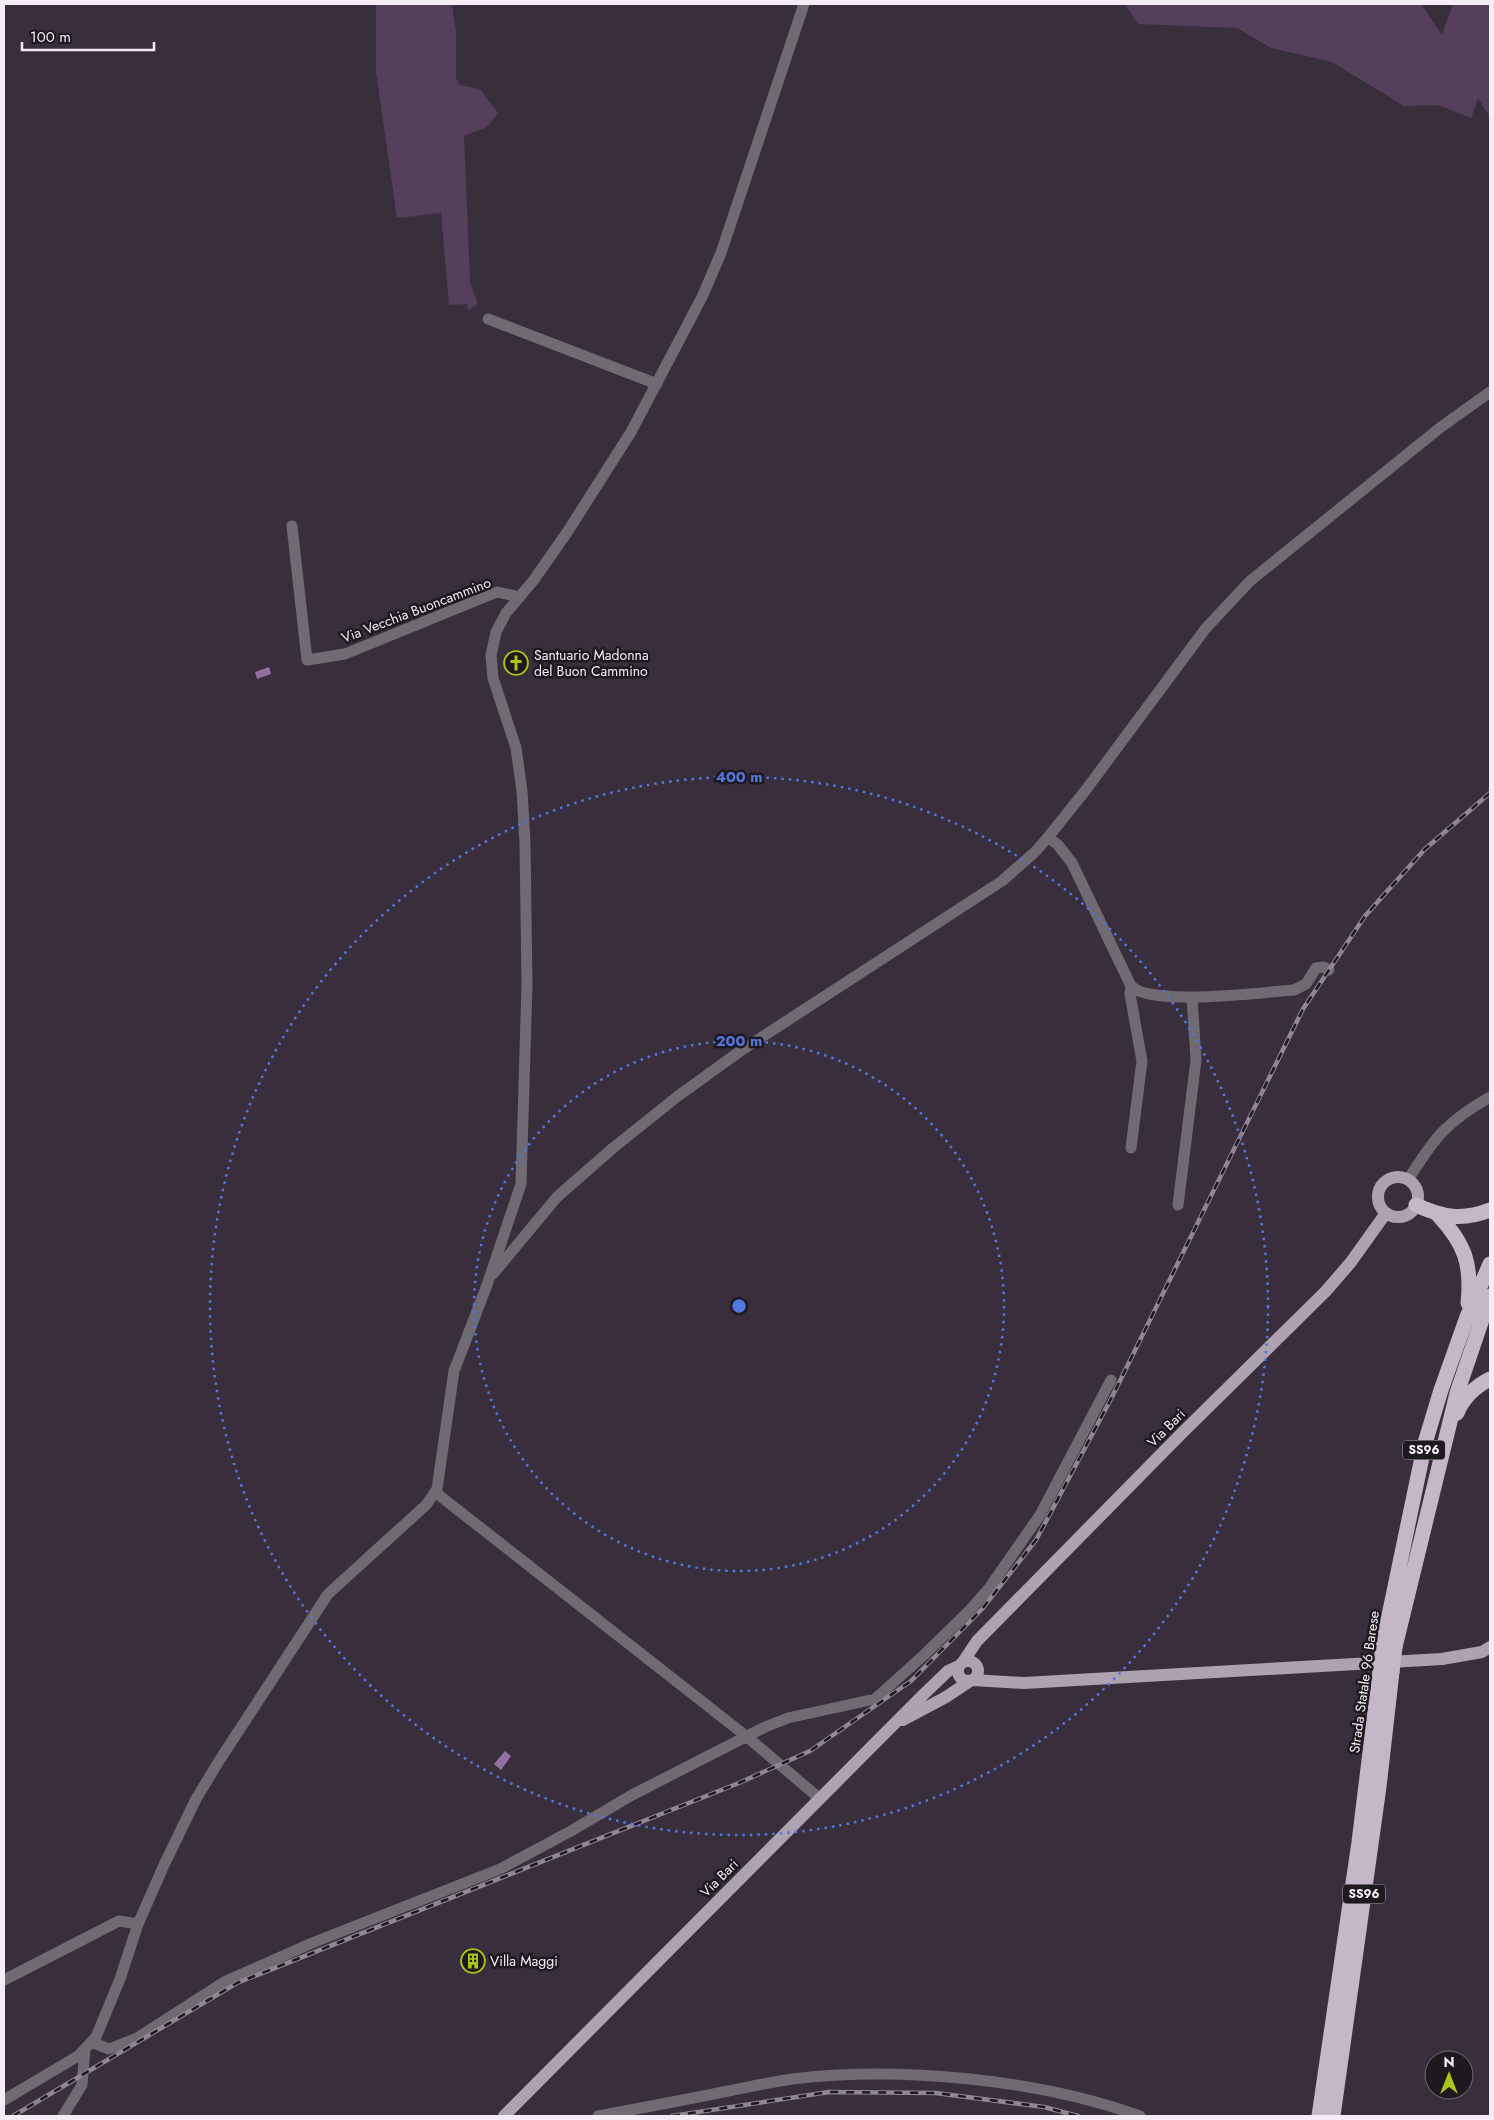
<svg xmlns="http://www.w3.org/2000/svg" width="1494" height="2120" viewBox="0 0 1494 2120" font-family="Jost,sans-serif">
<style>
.green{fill:#54405a}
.water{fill:#92719e}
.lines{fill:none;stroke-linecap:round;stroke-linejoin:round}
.minor{stroke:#706b72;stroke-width:11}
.major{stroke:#aca2b0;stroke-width:12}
.highway{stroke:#c4b7c8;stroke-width:15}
.rail-casing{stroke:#908793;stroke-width:4.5}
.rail{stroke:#1d191f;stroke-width:2.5;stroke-dasharray:8;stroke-linecap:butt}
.highway-bridge{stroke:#c4b7c8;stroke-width:15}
.ring{fill:none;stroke:#5376e0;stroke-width:2.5;stroke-dasharray:2.5 5}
.labels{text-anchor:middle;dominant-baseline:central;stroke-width:5;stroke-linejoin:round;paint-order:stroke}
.shield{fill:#1d191f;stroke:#b4adb6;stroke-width:1}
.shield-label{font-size:12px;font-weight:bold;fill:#f4edf6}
.street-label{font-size:14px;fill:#f4edf6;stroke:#1d191f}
.poi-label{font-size:14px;fill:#f4edf6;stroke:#1d191f;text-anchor:start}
.centre{fill:#5376e0;stroke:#1d191f;stroke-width:2.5}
.ring-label{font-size:15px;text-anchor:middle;font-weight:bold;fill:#5376e0;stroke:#1d191f;stroke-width:5;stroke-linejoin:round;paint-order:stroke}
</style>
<rect width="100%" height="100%" fill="#392f3c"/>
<path class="green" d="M376,4h76l4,28v46l4,7 20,4 18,24 -11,14 -23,9 6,146 8,22 -10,6 -1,-6 -18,1 -8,-92 -44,5 -21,-146z
M1125,4h296l21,31 11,-31h37v113l-12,-19 -7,20 -33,-13 -34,1 -72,-44 -61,-14 -34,-20 -99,-4z"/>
<path class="water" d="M269,667l2,7 -14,5 -2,-7z
M505,1751l6,5 -10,14 -7,-6z"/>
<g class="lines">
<path class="minor" d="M488,319l169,65
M292,526l15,134 38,-6 152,-62 23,5
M1048,837l10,8 14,18 59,123c21,21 132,6 163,4l12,-6 10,-16 8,-1 5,3
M1131,1148l11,-87 -12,-67 1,-8
M1408,1180c26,-42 38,-58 82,-83
M1178,1205l18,-145 -4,-63
M493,1274l64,-77 56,-49 65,-52 61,-44 263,-171 33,-29 14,-16 36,-45 121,-163 44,-47 191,-154 49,-35
M435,1492l311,244 73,62
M4,1980l115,-59 19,3
M91,2042l18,7 28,-11 87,-56 88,-39 188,-74 71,-38 61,-36 133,-68 23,-9 87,-19 49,-44 45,-44 21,-24 50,-72 71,-135
M4,2100l74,-44 18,-19 24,-58 18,-55 26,-59 32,-66 23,-38 109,-167 98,-89 11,-16 17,-118 33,-86 34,-101 6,-199 -2,-142 -3,-52 -6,-43 -23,-70 -2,-23 5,-23 10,-19 27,-32 35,-50 63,-99 71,-135 19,-44 83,-249
M63,2116l19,-31 3,-36
M598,2116c43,-8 87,-16 130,-25 21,-4 43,-9 64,-12 107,-13 246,0 348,37"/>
<path class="major" d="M1378 1197a20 20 0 1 1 40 0a20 20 0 1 1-40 0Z
M958 1671a10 10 0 1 1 20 0a10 10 0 1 1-20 0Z
M963,1662l14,-21 204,-207 145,-143 25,-29 35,-49
M973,1680l51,3 418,-24 40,-7 8,-5
M903,1720l43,-23 24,-16
M504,2116l419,-421 25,-24 11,-5"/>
<path class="highway" d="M1416,1205c26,12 46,16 74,5
M1438,1215c27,29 34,49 30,88
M1457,1413c6,-15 19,-27 33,-34
M1383,1644l42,-201 16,-53 26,-73 23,-53
M1395,1647l62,-254 33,-97
M1319,2116l40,-274 21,-171
M1333,2116l46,-329 13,-115"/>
<g class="rail-casing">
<path id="rail" d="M13,2116l224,-133 502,-200 71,-32 101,-70 71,-72 54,-69 76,-143 191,-388 62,-93 60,-67 65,-56
M672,2116l157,-24 107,1 108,14 34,9"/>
</g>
<use href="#rail" class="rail"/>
<path class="highway-bridge" d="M1380,1671l3,-27
M1392,1672l3,-25"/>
</g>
<g class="ring">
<circle cx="739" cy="1306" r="265"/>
<circle cx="739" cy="1306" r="529"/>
</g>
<defs>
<g id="church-ring" transform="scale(1.25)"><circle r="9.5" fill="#1d191f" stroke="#aac718" stroke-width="1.5"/><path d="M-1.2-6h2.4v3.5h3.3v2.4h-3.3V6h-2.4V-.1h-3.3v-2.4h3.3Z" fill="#aac718"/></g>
<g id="building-ring" transform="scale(1.25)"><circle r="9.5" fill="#1d191f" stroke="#aac718" stroke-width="1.5"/><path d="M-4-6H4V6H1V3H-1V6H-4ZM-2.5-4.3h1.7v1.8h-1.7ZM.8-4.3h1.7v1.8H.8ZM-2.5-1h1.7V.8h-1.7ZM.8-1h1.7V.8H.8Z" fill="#aac718"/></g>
</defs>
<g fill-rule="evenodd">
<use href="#church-ring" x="516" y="663"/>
<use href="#building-ring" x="473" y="1961"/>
</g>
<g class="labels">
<g class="shield">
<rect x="1403" y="1440.5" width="42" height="19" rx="4"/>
<rect x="1343" y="1884.5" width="42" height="19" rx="4"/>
</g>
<g class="shield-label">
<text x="1424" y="1450">SS96</text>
<text x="1364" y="1894">SS96</text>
</g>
<g class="street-label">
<text transform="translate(416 610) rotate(-21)">Via Vecchia Buoncammino</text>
<text transform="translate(1166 1428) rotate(-45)">Via Bari</text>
<text transform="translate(1364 1682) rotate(-82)">Strada Statale 96 Barese</text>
<text transform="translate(719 1878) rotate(-45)">Via Bari</text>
</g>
<g class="poi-label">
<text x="534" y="655">Santuario Madonna<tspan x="534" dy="16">del Buon Cammino</tspan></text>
<text x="490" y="1961">Villa Maggi</text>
</g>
</g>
<circle cx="739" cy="1306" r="8" class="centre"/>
<g class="ring-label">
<text x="739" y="782">400 m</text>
<text x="739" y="1046">200 m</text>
</g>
<rect width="1494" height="2120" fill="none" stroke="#f4edf6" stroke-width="10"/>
<g transform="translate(1449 2075)"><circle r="24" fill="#1d191f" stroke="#736e75"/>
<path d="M0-4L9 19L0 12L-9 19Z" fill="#aac718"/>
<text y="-8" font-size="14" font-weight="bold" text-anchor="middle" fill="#f4edf6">N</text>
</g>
<path d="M22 42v8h132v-8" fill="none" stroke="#f4edf6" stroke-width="2.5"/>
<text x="30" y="42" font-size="15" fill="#f4edf6" stroke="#1d191f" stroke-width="4" paint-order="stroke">100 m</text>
</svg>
